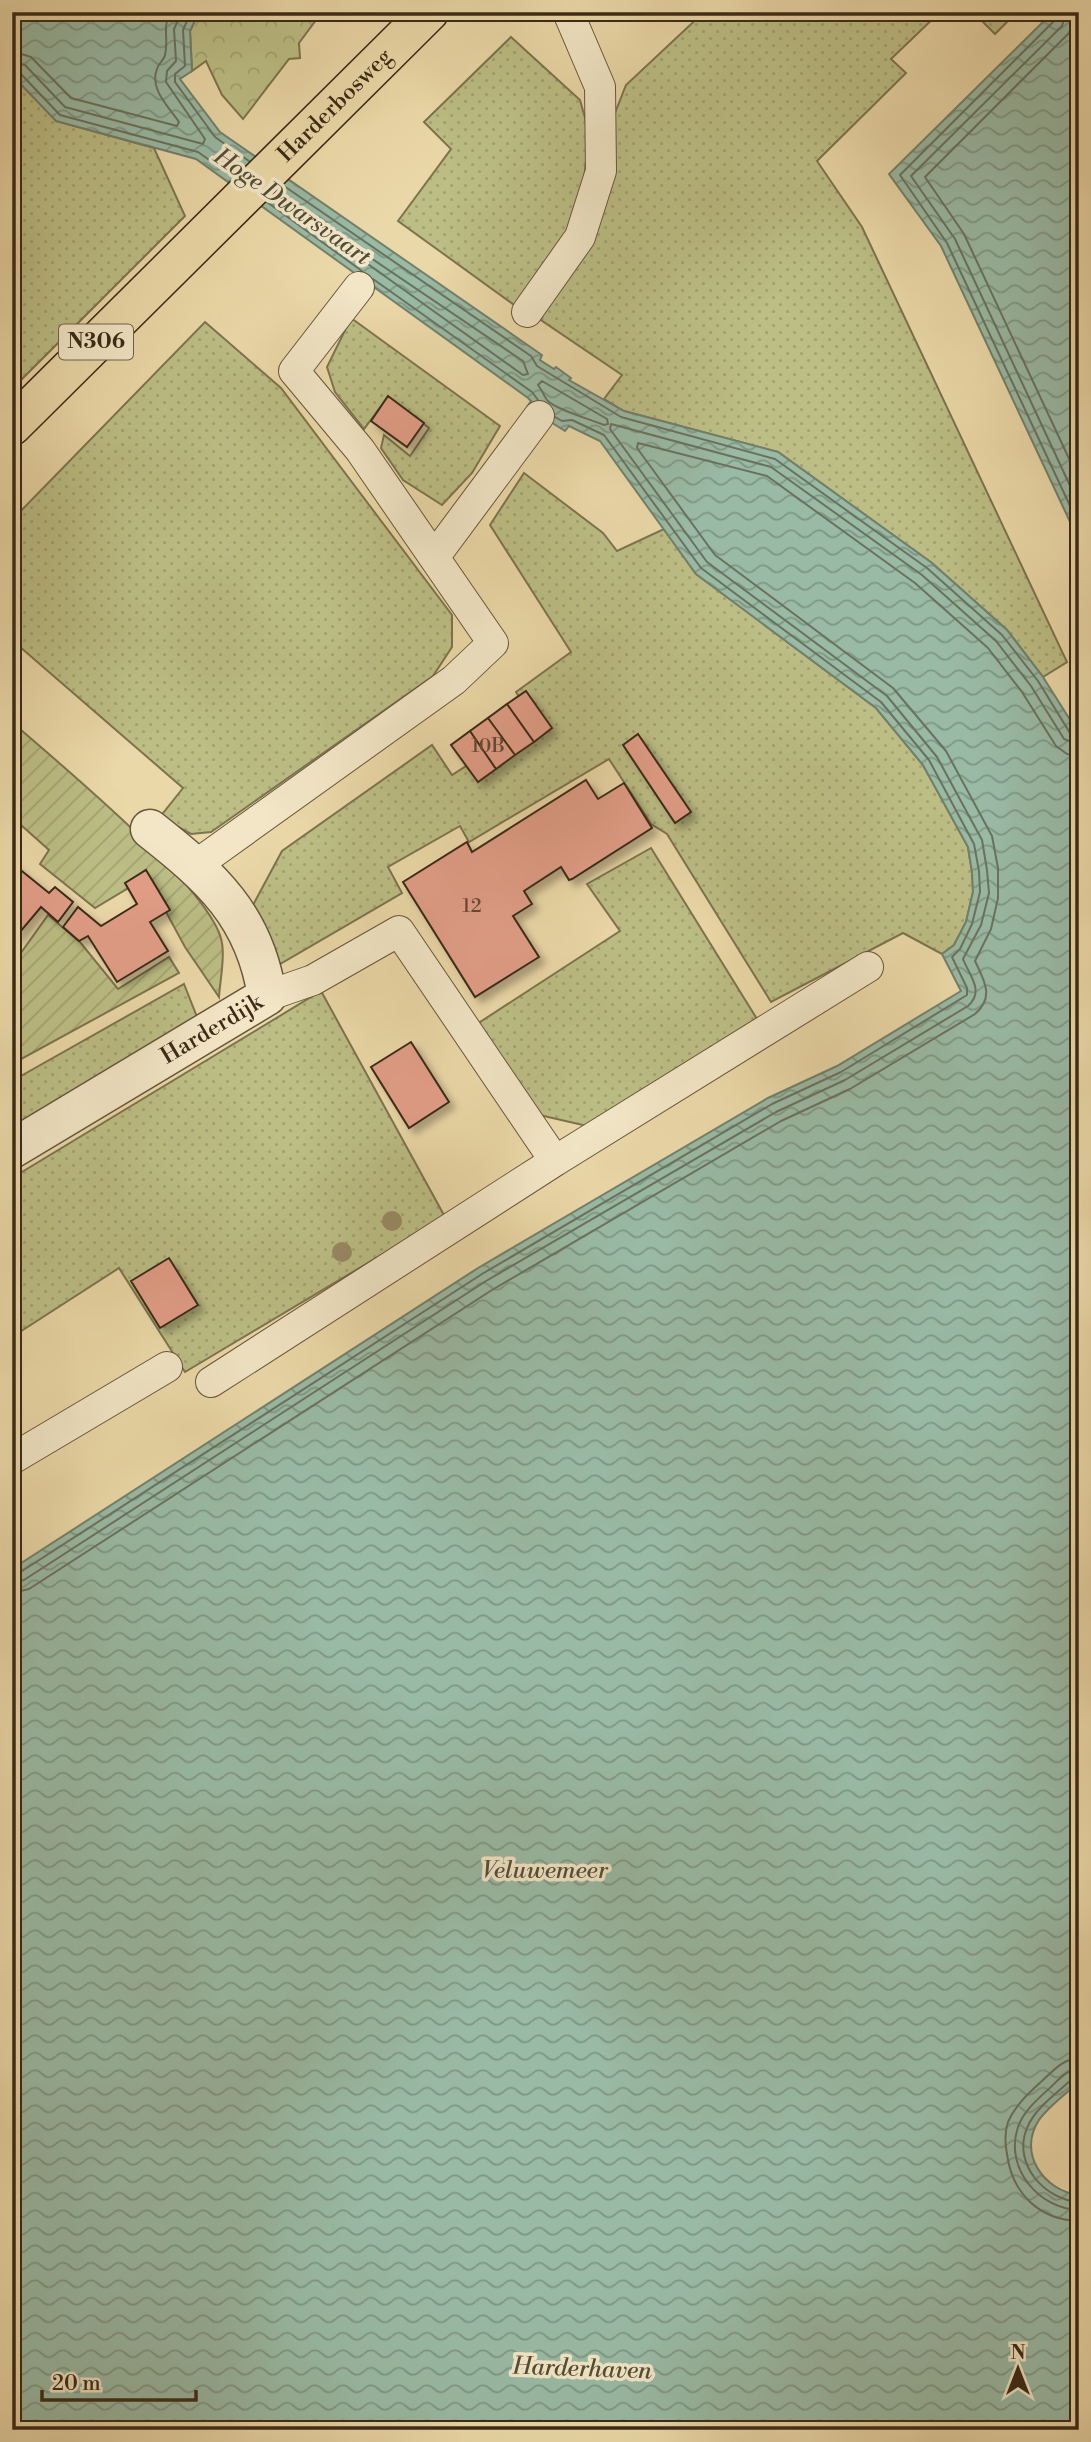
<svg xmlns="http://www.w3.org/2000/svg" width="1091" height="2442" viewBox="0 0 1091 2442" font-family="'Libre Bodoni',serif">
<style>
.grass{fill:url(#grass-dots);stroke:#7c744e;stroke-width:2}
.forest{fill:url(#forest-crowns);stroke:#7c744e;stroke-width:2}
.garden{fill:url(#garden-furrows);stroke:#7c744e;stroke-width:2}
.water{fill:url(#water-waves);stroke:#73806c;stroke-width:2}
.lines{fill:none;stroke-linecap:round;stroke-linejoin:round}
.shore{stroke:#6a725e;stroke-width:2}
.building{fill:#e19d87;stroke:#3b2a17;stroke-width:2;filter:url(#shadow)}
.lane-casing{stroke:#67563b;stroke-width:32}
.street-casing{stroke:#67563b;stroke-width:41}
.primary-casing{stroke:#3b2a17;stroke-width:41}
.lane{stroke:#f2e6c6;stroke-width:30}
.street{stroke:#f2e6c6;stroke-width:38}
.primary{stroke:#ebd8a8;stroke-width:38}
.tree{fill:#988964}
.labels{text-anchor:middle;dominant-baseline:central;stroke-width:7;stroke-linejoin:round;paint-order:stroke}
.number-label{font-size:19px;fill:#644733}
.shield{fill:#f2e6c6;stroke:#72624c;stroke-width:2}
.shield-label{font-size:21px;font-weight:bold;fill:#3b2a17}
.street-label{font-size:23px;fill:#3b2a17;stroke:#f2e6c6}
.water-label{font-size:24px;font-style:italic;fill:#524e3a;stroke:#f2e6c6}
</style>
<defs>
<pattern id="grass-dots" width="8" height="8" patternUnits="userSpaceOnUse" patternTransform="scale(1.75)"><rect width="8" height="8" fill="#bcbe85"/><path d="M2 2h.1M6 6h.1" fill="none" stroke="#a2a372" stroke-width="1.8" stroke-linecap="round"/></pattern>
<pattern id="forest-crowns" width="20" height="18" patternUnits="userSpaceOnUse" patternTransform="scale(1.75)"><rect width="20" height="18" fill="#bcbe85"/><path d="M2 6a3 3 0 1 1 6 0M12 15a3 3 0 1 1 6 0" fill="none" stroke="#a2a372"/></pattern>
<pattern id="garden-furrows" width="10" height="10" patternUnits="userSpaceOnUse" patternTransform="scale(1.75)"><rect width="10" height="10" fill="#bcbe85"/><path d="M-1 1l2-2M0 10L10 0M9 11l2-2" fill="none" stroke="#a2a372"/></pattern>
<pattern id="water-waves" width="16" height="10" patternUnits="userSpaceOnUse" patternTransform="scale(1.75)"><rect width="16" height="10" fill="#99baa5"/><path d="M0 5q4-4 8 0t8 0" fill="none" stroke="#7e9785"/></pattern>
<filter id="shadow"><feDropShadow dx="6" dy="6" stdDeviation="3.5" flood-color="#0004"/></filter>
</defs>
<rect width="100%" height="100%" fill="#ebd8a8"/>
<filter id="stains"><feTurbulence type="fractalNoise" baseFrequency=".00286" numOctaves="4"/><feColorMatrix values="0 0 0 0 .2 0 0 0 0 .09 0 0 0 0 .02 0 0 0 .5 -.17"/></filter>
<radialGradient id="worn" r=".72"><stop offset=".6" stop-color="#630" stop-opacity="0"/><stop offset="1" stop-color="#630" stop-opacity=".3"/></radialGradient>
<path class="grass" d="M704,12h236l-49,47 15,14 -89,88 45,66 205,435 -24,15 -36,-47 -75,-67 -154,-111 -154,-41 -20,-12 18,-24 -87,-59 91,-231z
M973,12h44l-22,22z
M511,37l69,63 9,32 -8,77 -64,98 -119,-86 53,-72 -27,-27z
M12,75l45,46 97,27 31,68 -173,173z
M351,318l149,108 -28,47 -30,32 -39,-25 -22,-32 3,-13 26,21 19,-28 -41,-31 -24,32 -29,-37 -8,-25z
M205,322l76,66 171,227v32l-19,29 -222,156 -20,2 -31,-17 23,-29 -171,-148v-120z
M524,473l79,60 14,18 47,-22 32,45 180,134 47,57 45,82 4,25 1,20 -7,30 -12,23 -12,9 -39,-21 -132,69 -104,-168 -16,-10 -42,-65 -140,83 -9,-16 -72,41 14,26 -122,71 -27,-59 29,-54 150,-106 20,30 82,-53 -18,-30 55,-40 -81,-127z
M651,848l106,171 -170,107 -56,-13 -54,-89 143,-93 -33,-47z
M184,984l15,38 -187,110v-51z
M321,991l124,226 -260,155 -66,-104 -107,69v-159z"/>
<path class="forest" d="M199,12h123l-23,31 1,15 -11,1 -46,60 -21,-24 -16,-34 -14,10 -2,-40z"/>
<path class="garden" d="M12,722c45,40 202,168 210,221 3,16 -2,37 -3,54l-34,-50 -38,-70 -52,31 -55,-44 9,-14 -37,-33z
M48,915l32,27 38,47 51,-32 10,16 -167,91v-111l6,4z"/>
<path class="water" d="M12,12h187l-9,19 2,40 -12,8 40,53 322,223 -2,5 14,9 2,-2 15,11 -2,2 55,31 154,41 154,111 75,67 36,47 36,57v1348c-13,12 -30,24 -40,38 -22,33 5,71 40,75v235h-1067v-861l466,-301 290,-170 69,-32 124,-75 -19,-37 12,-9 12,-23 7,-30 -1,-20 -4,-25 -45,-82 -47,-57 -180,-134 -96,-133 -31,-15 -4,5 -38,-24 4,-6 -3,-3 -332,-239 -140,-38 -44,-46z
M1053,12h26v529l-138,-295 -52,-72z"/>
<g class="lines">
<path class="shore" d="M191,12l-8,18 2,36 -10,8v8l40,55 34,24
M1057,12l-2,8 -155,155 47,68 132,282
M1066,12l-4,14 -151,150 44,63 124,266
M1077,12l-8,21 -144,144 39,57 115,246
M12,51l19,6 40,41 106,28 2,-4c-10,-15 -30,-33 -22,-53 1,-5 7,-9 8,-14 4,-15 -3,-27 5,-43
M12,62l13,3 40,42 138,37 2,-5 -39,-57 1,-11 9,-10 -2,-32 8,-17
M12,70l8,3 40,42 138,37 35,25
M284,186l247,170 6,10 84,51 154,42 152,109 75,67 36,46 32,52 9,3
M267,202l95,69
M357,252h5l161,109 5,13 -5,1 -165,-118z
M373,279l159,113 6,8
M542,381l65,38 1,5 -4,1c-12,-5 -52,-17 -57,-25 -4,-6 -5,-10 -9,-15z
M12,1574l7,-1 463,-299 290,-170 69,-32 126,-77v-7l-15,-31 8,-8 12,-25 8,-32 -1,-21 -5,-27 -45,-84 -48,-58 -180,-134 -97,-133 -32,-15 -10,1 -7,-4
M12,1583l12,-3 462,-299 290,-169 69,-32 123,-74c17,-15 1,-31 -5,-47l18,-34 8,-32 -2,-23 -5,-30 -45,-83 -50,-61 -180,-134 -97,-133 1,-5 160,43 151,108 74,66 35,45 33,53 15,6
M12,1593l17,-4 463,-299 289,-169 69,-32 125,-75c20,-17 9,-34 0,-53l16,-32 7,-31v-30l-6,-32 -46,-85 -53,-63 -178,-133 -78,-107 1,-5 129,33 148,107 73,65 34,44 34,54 11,8 12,2
M1079,2058c-16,1 -25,12 -36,22 -14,13 -27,24 -35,42 -3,9 -3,22 -1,32 5,39 32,66 72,67
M1079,2069c-12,1 -19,9 -27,17 -13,12 -28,24 -34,41 -14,41 21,82 61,83
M1079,2078l-8,2c-15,14 -36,28 -44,48 -15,36 18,72 52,74"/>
</g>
<path class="building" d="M388,396l36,27 -17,24 -36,-26z
M526,691l26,37 -18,14 -27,-38z
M507,704l27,38 -19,13 -27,-37z
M488,718l27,37 -19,14 -26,-38z
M470,731l26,38 -18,13 -27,-37z
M638,734l53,78 -16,11 -52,-78z
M586,780l12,19 26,-16 28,45 -80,51 -3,1 -8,-13 -37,24 8,13 -19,12 26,41 -64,40 -72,-115 64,-40 5,10z
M12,863l37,30 6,-6 18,15 -15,20 -17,-15 -26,31z
M146,870l24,40 -20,12 18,29 -51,31 -29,-46 -9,5 -16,-14 15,-20 23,19 36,-22 -12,-21z
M411,1042l38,60 -40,26 -38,-61z
M169,1258l29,47 -38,23 -29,-47z"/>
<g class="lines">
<g class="lane-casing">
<path id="lane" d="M527,312l53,-75 21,-66 -1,-84 -32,-75
M435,556l104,-140
M196,865l258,-185 39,-37 -133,-193 -66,-79 65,-84
M267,996l46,-16 86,-49 156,230 313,-194
M211,1382l344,-221
M12,1459l155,-92"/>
</g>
<g class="street-casing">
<g id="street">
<path id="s1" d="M12,1149l255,-153c-12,-80 -56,-119 -117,-167"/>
</g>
</g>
<g class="primary-casing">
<g id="primary">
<path id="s2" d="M12,426l417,-414"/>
</g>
</g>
<use href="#lane" class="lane"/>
<use href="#street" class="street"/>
<use href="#primary" class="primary"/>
</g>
<g class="tree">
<circle cx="392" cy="1221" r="10"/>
<circle cx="342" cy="1252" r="10"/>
</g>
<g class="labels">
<g class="number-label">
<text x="488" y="746">10B</text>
<text x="472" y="906">12</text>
</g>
<rect class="shield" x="59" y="324.5" width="74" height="35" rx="5"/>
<g class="shield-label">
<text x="96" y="342">N306</text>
</g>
<g class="street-label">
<text stroke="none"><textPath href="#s2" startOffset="455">Harderbosweg</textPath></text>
<text stroke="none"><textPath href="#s1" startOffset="233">Harderdijk</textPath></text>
</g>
<g class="water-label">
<text transform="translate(292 207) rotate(35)">Hoge Dwarsvaart</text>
<text x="545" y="1871">Veluwemeer</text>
<text transform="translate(582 2369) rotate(2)">Harderhaven</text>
</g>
</g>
<rect width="1091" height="2442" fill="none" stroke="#ebd8a8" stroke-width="42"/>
<rect x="14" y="14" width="1063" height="2414" fill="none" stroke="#3b2a17" stroke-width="3.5"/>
<rect x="21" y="21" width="1049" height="2400" fill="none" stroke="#3b2a17" stroke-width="2"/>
<g transform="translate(1018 2369)" stroke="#f2e6c6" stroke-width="5" paint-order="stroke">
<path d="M0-5L12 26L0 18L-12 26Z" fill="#3b2a17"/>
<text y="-10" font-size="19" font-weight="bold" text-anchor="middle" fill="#3b2a17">N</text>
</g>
<path d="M42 2390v10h154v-10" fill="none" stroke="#3b2a17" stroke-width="3.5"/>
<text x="52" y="2390" font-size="21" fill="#3b2a17" stroke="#f2e6c6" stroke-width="5" paint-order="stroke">20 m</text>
<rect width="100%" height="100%" filter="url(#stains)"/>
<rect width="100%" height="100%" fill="url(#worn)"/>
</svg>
